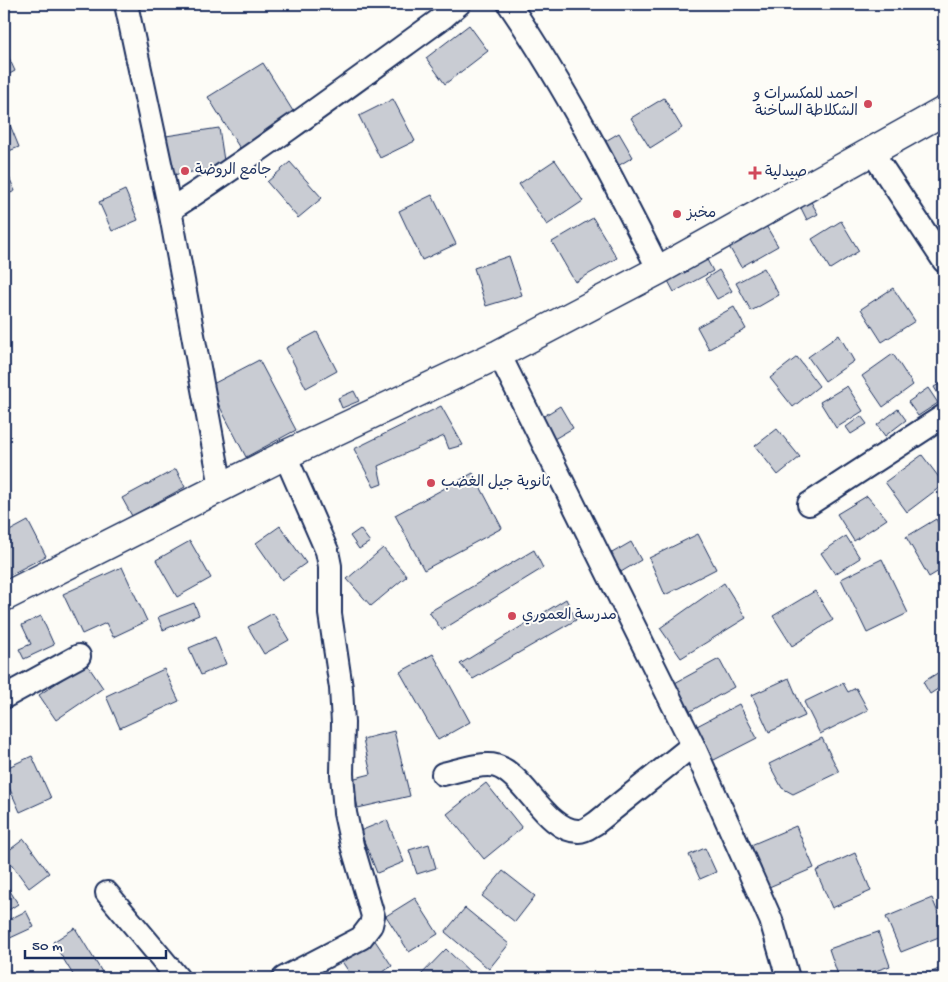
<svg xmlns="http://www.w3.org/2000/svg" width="948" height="982" viewBox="0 0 948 982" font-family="'Gochi Hand','Playpen Sans Arabic',sans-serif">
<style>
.building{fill:#c9ccd3;stroke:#1b2f5e}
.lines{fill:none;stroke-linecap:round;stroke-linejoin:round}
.minor-casing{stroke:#1b2f5e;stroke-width:26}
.primary-casing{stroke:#1b2f5e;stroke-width:31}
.minor{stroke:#fdfcf7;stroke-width:22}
.primary{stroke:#fdfcf7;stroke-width:28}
.poi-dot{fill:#d1495b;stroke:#fdfcf7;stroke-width:2}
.labels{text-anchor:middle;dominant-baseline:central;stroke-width:4;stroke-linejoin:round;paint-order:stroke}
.poi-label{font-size:15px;fill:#1b2f5e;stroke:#fdfcf7;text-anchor:start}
</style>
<rect width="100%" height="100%" fill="#fdfcf7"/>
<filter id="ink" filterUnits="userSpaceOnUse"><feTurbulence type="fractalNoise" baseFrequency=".02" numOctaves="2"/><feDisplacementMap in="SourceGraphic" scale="10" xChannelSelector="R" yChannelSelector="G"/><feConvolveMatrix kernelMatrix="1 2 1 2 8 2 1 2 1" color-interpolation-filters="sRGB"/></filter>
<g filter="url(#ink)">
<path class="building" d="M469,25l19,26 -43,33 -19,-26z
M4,47l11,24 -11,6z
M263,63l33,53 -55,34 -33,-53z
M664,98l18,30 -32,20 -19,-30z
M393,99l22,42 -35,17 -21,-42z
M4,110l15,37 -15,6z
M219,128l6,39 -53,8 -6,-39z
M619,133l14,24 -22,13 -14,-24z
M555,160l28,41 -36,24 -28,-41z
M290,162l32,36 -24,20 -31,-36z
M9,177l6,14 -11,5v-17z
M125,190l13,30 -26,11 -13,-29z
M432,195l24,49 -34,16 -23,-49z
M810,200l8,14 -11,6 -7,-14z
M593,218l24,40 -42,24 -23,-40z
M841,221l18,30 -29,18 -18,-30z
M765,224l13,22 -37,21 -13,-22z
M509,256l13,39 -36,11 -12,-38z
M705,256l8,15 -39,21 -8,-15z
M764,268l15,27 -28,16 -15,-28z
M719,270l13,21 -15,8 -12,-20z
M893,288l22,33 -33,21 -21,-33z
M734,307l12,22 -37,20 -12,-22z
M317,332l20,39 -31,17 -20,-40z
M839,335l15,26 -29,20 -17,-24z
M893,354l20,31 -30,22 -21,-31z
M797,357l22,29 -26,21 -23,-29z
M259,360l37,70 -50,27 -37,-71z
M944,381v21h-1l-9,-15z
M847,386l16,25 -27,17 -16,-26z
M928,388l10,15 -20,13 -10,-14z
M354,391l5,10 -17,7 -4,-10z
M441,406l22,39 -14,4 -5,-13 -66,30 4,18 -8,3 -20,-38z
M560,406l13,22 -24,14 -13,-21z
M898,409l8,11 -21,16 -8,-11z
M861,416l6,8 -16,10 -5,-7z
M777,429l23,28 -22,18 -23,-29z
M922,455l22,29 -37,28 -22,-30z
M176,469l9,18 -53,29 -10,-18z
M473,473l29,55 -78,42 -29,-55z
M867,496l20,23 -33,22 -17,-27z
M936,519l8,15v34l-15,9 -23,-40z
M28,521l18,35 -42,22v-44z
M280,526l26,37 -24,17 -26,-37z
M360,529l10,13 -11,7 -9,-13z
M698,534l18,35 -51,26 -16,-37z
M846,536l14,22 -25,16 -14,-21z
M190,541l21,37 -34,19 -21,-37z
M631,542l10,18 -25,15 -11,-18z
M383,548l24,28 -36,30 -24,-27z
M534,550l9,18 -101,62 -13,-18z
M882,559l26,54 -41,20 -26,-54z
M122,567l25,54 -34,16 -7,-14 -24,11 -19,-40z
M724,583l22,35 -65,40 -21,-30z
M815,591l18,29 -41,26 -19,-30z
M566,599l10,21 -103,59 -13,-15z
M194,603l5,12 -36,15 -5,-13z
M273,613l16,27 -25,14 -16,-27z
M41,616l13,29 -30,14 -5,-10 12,-5 -9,-19z
M215,637l11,27 -25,11 -12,-27z
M433,654l37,68 -32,18 -38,-68z
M719,659l15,28 -45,25 -16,-28z
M86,663l17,25 -47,32 -17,-25z
M164,669l15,32 -59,27 -14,-32z
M944,669v16l-14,9 -7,-12z
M789,678l16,38 -36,16 -17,-37z
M843,683l5,9 8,-4 12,22 -48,24 -16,-32z
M739,704l18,34 -45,23 -17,-34z
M394,731l16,65 -52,12 -7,-29 20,-5 -8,-35z
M822,738l17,34 -46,22 -11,-6 -13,-24z
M32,756l19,42 -31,14 -16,-36v-7z
M486,783l36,45 -38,31 -37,-45z
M387,820l17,42 -27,11 -17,-42z
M796,826l18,42 -45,19 -18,-42z
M24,839l25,34 -20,15 -25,-34z
M429,844l7,24 -19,6 -8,-24z
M705,848l11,24 -16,7 -11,-24z
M855,853l16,38 -39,17 -16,-37z
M503,871l32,25 -20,26 -33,-26z
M4,881l14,23 -14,9z
M415,898l23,36 -29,18 -23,-36z
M932,898l12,29v8l-43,17 -15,-35z
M465,908l44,36 -20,25 -44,-37z
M26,911l8,16 -26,12 -4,-8v-9z
M75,928l27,44 -11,6h-16l-22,-36z
M878,932l12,34 -36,12h-15l-10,-29z
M372,936l20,30 -18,12h-21l-14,-21z
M446,949l30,29 -57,-1z
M943,967l1,11h-22l-1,-1z"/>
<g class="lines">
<g class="minor-casing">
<path id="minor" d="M126,4l44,206 51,277
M509,4c57,84 104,175 150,266
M872,152l72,109
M170,210c94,-61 184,-128 275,-194l14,-12
M499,354l194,391 78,175 17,58
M809,504l135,-88
M4,697l75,-41
M443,774c14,-3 39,-12 53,-8 28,8 51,66 83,65 6,0 12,-5 17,-8l97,-78
M107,893l71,85
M284,978l77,-40 10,-13 2,-9 -21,-71 -7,-32 -3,-39 1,-51 -2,-35 -11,-74v-48l-3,-15 -42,-96"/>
</g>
<g class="primary-casing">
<path id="primary" d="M4,597l281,-142 214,-101 160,-84 285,-159"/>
</g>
<use href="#minor" class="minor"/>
<use href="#primary" class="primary"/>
</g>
</g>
<g class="poi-dot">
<circle cx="868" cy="104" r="5"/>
<circle cx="185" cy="171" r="5"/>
<path d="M752.5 165.5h5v5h5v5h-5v5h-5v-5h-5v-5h5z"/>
<circle cx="677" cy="214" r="5"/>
<circle cx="431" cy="483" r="5"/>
<circle cx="512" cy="616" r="5"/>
</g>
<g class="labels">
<g class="poi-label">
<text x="858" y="95" text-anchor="end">احمد للمكسرات و<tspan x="858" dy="17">الشكلاطة الساخنة</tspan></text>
<text x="195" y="171">جامع الروضة</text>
<text x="765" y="173">صيدلية</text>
<text x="687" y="214">مخبز</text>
<text x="441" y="483">ثانوية جيل الغضب</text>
<text x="522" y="616">مدرسة العموري</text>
</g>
</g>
<rect width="948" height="982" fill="none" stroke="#fdfcf7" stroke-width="20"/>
<rect x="10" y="10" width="928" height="962" fill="none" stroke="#1b2f5e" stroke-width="2" filter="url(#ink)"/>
<path d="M25 950v8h141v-8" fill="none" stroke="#1b2f5e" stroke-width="2.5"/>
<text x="32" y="950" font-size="15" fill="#1b2f5e" stroke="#fdfcf7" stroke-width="4" paint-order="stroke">50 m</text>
</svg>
